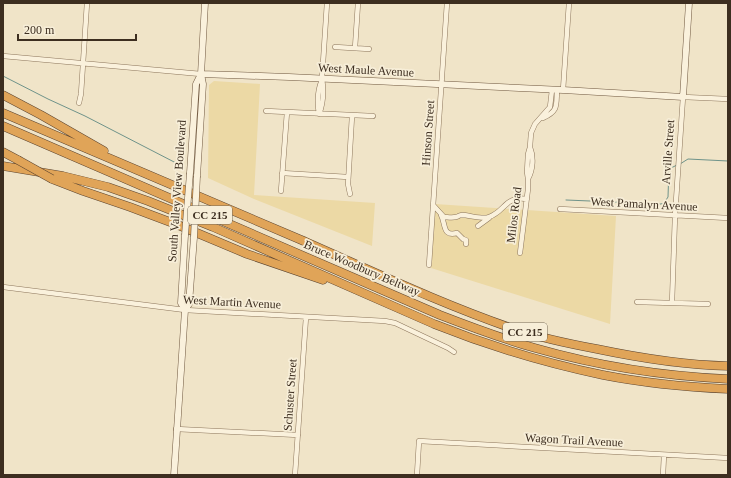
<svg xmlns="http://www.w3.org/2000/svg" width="731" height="478" viewBox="0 0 731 478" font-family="'Times New Roman',serif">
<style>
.sand{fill:#ecd9a5}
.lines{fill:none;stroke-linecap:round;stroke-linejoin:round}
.stream{stroke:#6f938a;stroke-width:1}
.street-casing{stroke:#8d765c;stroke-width:5.5}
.secondary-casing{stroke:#6f573f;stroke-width:7}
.highway-casing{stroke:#5b4430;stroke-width:9}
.street{stroke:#faf1dc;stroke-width:4.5}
.secondary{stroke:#faf1dc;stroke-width:6}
.highway{stroke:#e0a458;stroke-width:8}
.secondary-bridge-casing{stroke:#6f573f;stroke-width:7;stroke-linecap:butt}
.highway-bridge-casing{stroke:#5b4430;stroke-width:9;stroke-linecap:butt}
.secondary-bridge{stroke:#faf1dc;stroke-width:6}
.highway-bridge{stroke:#e0a458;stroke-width:8}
.labels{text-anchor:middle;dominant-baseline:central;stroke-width:3.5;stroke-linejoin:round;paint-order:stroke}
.shield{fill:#f7eed8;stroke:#756857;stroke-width:1}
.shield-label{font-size:11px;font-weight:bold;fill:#3d2e20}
.street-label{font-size:12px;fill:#3d2e20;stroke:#f7eed8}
</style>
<rect width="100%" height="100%" fill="#f0e4c8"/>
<path class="sand" d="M214,81l46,3 -6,111 121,8 -3,43 -118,-47 -46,-21 1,-93z
M435,204l181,12 -6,108 -179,-56z"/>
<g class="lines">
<path class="stream" d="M3,76l45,23 37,17 93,48
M680,164l8,-5 40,2
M566,200l95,4 3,-1 4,-6 1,-30h4l4,-2"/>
<g class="street-casing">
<path id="street" d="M335,47l34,2
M355,48l3,-45
M3,56l198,18
M563,90l6,-87
M79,103l2,-9 6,-91
M266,111l107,5
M319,114c5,-12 5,-23 3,-36l5,-75
M319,114c-2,-12 -2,-23 3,-34
M543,118c16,-7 13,-13 14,-28
M282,173l66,4
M528,179c5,-9 6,-22 2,-32
M281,191l6,-79
M350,194l-2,-10 4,-68
M433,205l11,12c3,0 8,1 12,0 5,-1 0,-1 6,-2 7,0 21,5 27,2 17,-6 15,-21 38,-18
M560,209l168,9
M441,215c5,9 1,22 16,18l6,6 3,1v4
M478,226l11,-8
M520,253l8,-64v-10l-1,-7 1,-18 2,-7 1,-14 4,-9 15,-17 2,-17
M429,265l18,-262
M3,287l182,23 200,11 10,2 53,25 6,4
M637,302l71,2
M672,303l3,-87 8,-119 45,2
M176,429l122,6
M295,475l11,-158
M417,475l2,-34 309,17
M663,475l1,-20"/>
</g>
<g class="secondary-casing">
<path id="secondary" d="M201,74l88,3 274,13 120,7 6,-94
M190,173l6,-89 5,-10
M197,176l6,-92 -2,-10 4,-71
M185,310l-4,-7 4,-68
M174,475l11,-165 4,-6 5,-67"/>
</g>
<g class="highway-casing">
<path id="highway" d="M3,95l38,20 63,36
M3,113c99,42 198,84 296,126 71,31 142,65 215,90 27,9 56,15 83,20 43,9 87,16 131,17
M3,126l437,189c31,12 63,24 95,33 63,18 128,28 193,31
M3,152l15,8
M3,166l60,10 45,11 40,14 65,26 221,97c55,22 111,39 169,51 41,8 83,12 125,14
M52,179l31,12 47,16 48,18 69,29 76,26"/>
</g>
<use href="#street" class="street"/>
<use href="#secondary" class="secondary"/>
<use href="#highway" class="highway"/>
<g class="secondary-bridge-casing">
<path id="secondary-bridge" d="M185,235l5,-62
M194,237l3,-61"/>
</g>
<g class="highway-bridge-casing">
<path id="highway-bridge" d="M18,160l34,19"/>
</g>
<use href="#secondary-bridge" class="secondary-bridge"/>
<use href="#highway-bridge" class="highway-bridge"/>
</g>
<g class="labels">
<g class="shield">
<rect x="188" y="206" width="44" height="18" rx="3"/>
<rect x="503" y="323" width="44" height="18" rx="3"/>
</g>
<g class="shield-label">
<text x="210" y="215">CC 215</text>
<text x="525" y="332">CC 215</text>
</g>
<g class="street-label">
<text transform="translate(366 70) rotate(3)">West Maule Avenue</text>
<text transform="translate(428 133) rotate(-86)">Hinson Street</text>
<text transform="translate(668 152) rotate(-86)">Arville Street</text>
<text transform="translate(177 191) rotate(-86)">South Valley View Boulevard</text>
<text transform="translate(644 204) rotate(3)">West Pamalyn Avenue</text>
<text transform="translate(514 215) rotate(-83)">Milos Road</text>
<text transform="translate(362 268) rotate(23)">Bruce Woodbury Beltway</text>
<text transform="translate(232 302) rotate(3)">West Martin Avenue</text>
<text transform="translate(290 395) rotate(-86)">Schuster Street</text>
<text transform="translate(574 440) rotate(3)">Wagon Trail Avenue</text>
</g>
</g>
<rect width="731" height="478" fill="none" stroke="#3d2e20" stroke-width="8"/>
<path d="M18 34v6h118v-6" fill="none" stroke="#3d2e20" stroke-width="2"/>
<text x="24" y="34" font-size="12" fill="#3d2e20" stroke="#f7eed8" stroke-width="3" paint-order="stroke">200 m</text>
</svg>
